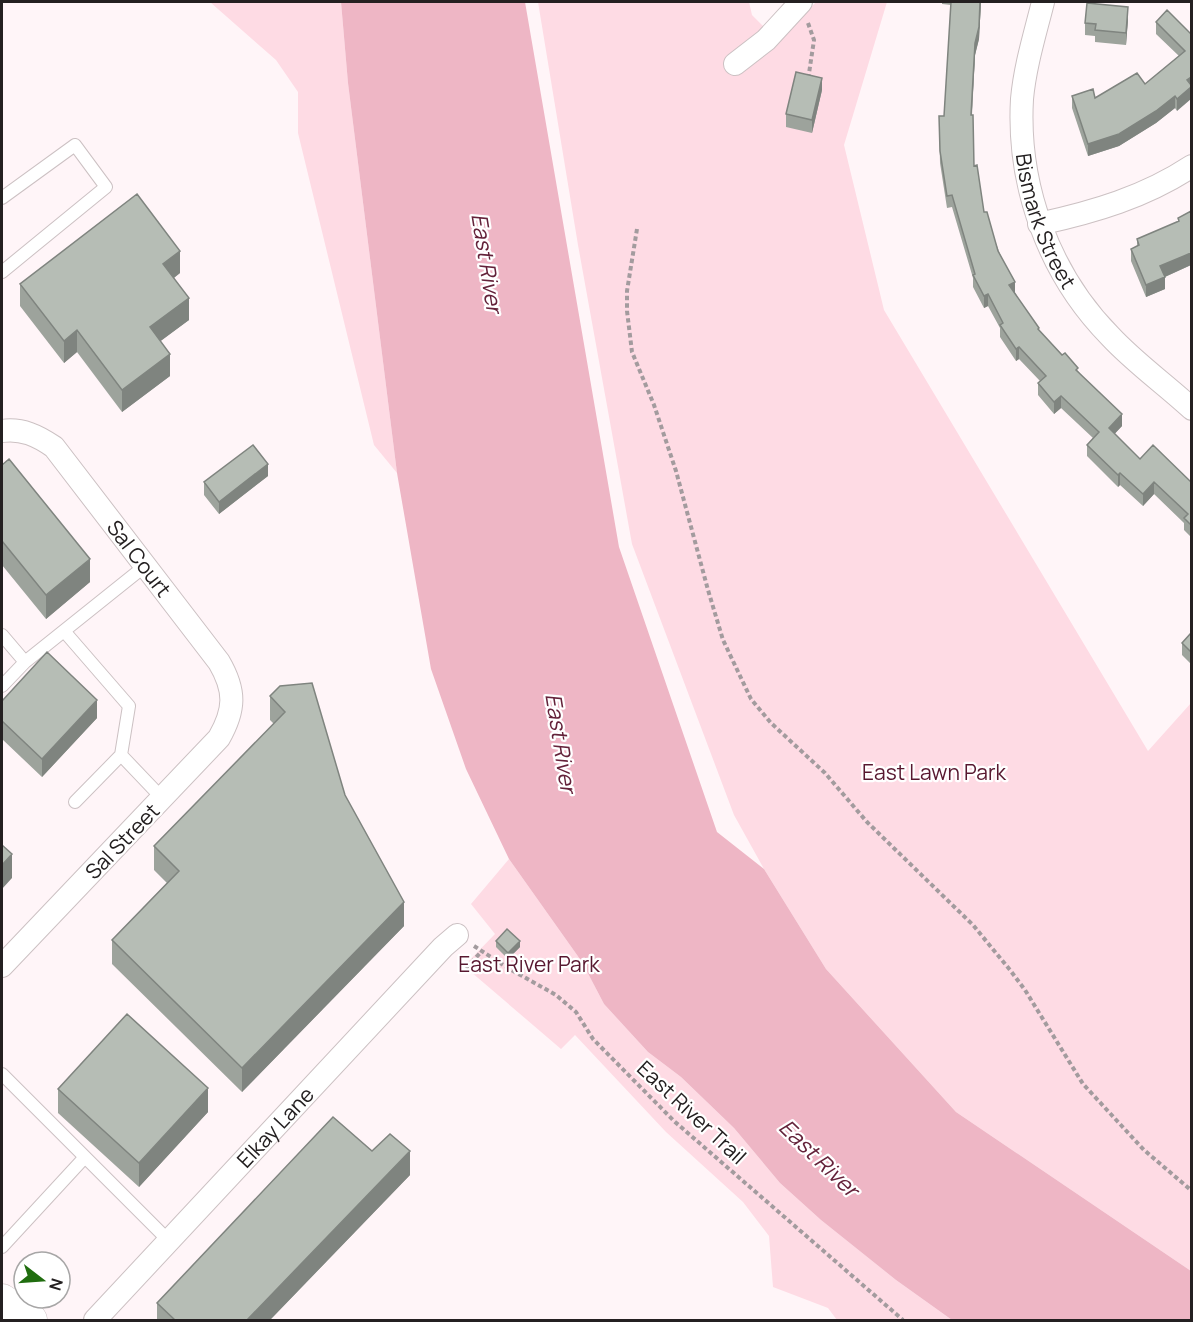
<svg xmlns="http://www.w3.org/2000/svg" width="1193" height="1322" viewBox="0 0 1193 1322" font-family="Manrope,sans-serif">
<style>
.green{fill:#fedbe4}
.water{fill:#eeb6c5}
.lines{fill:none;stroke-linecap:round;stroke-linejoin:round}
.lane-casing{stroke:#ccc1c3;stroke-width:14}
.street-casing{stroke:#ccc1c3;stroke-width:24}
.secondary-casing{stroke:#ccc1c3;stroke-width:33}
.path{stroke:#a39b9e;stroke-width:4;stroke-dasharray:4.5 3;stroke-linecap:butt}
.lane{stroke:#fff;stroke-width:12}
.street{stroke:#fff;stroke-width:22}
.secondary{stroke:#fff;stroke-width:32}
.wall{fill:#9da39c}
.shaded-wall{fill:#7f847f}
.building{fill:#b6bdb5;stroke:#7f847f;stroke-width:1.5}
.labels{text-anchor:middle;dominant-baseline:central;stroke-width:4.5;stroke-linejoin:round;paint-order:stroke}
.street-label{font-size:21px;fill:#242021;stroke:#fff}
.park-label{font-size:21px;fill:#581830;stroke:#fff}
.water-label{font-size:22px;font-style:italic;fill:#64223a;stroke:#fff}
</style>
<rect width="100%" height="100%" fill="#fff5f8"/>
<path class="green" d="M210,2h131l7,81 49,390 -23,-28 -76,-312v-41l-22,-32z
M538,2h211l3,13 27,27 37,-40h71l-43,143 40,165 264,441 43,-48v568l-235,-159 -130,-143 -62,-100 -30,-54 -102,-271 -54,-299z
M509,859l73,103 22,42 44,48 33,25 53,51 46,55 41,37 75,60 56,40h-115l-9,-12 -55,-21 -4,-51 -26,-34 -77,-70 -91,-97 -14,14 -97,-83 31,-32 -24,-30z"/>
<path class="water" d="M341,2h184l94,545 98,285 47,37 62,100 130,143 235,159v49h-239l-56,-40 -75,-60 -41,-37 -46,-55 -53,-51 -33,-25 -44,-48 -22,-42 -73,-103 -43,-90 -35,-100 -34,-196 -49,-390z"/>
<g class="lines">
<g class="lane-casing">
<path id="lane" d="M2,198l73,-53 31,42 -104,85
M64,631l65,75 -8,49 41,43
M2,635l23,27 120,-96
M2,686l23,-24
M75,802l46,-47
M2,1074l167,167
M2,1247l83,-90"/>
</g>
<g class="street-casing">
<g id="street">
<path id="s1" d="M1043,2c-8,32 -18,64 -21,97 -5,87 27,175 88,237 25,27 55,48 82,73"/>
<path d="M735,64l31,-24 35,-38"/>
<path d="M1039,224c55,-12 106,-27 153,-58"/>
<path id="s2" d="M2,431c20,-3 36,5 52,16l165,215c17,29 16,48 0,76l-217,228"/>
<path id="s3" d="M95,1320l348,-373 14,-12"/>
</g>
</g>
<g class="secondary-casing">
<path id="secondary" d="M2,1300l29,20"/>
</g>
<path class="path" d="M808,23l6,17 -6,40
M637,229l-10,62v20l5,41 22,53 22,66 32,119 15,50 28,59 20,24 54,50 42,49 106,103 37,45 15,20 58,94 61,66 48,41
M474,946l34,22 48,27 20,17 17,27 81,82 229,199
M466,968l16,-17"/>
<use href="#lane" class="lane"/>
<use href="#street" class="street"/>
<use href="#secondary" class="secondary"/>
</g>
<path class="wall" d="M942,2h41h-2l-2,37 -4,16 -3,60 2,51 10,46 31,81 24,38 39,40 44,55 -8,8 26,25 51,23v55l-7,-7v-7l-30,-29 -11,12 -23,-21 -2,2 -31,-31v-11l6,-7 -32,-30 -7,6 -16,-19v-12l2,-2 -21,-22 -3,2 -16,-24v-9l-12,-22 -4,2 -11,-21v-9l-21,-71 -5,1 -7,-45 -1,-47h5l7,-111 -9,-1z
M1128,19l-2,26 -31,-3v-6l-10,-1v-12z
M1156,22l35,12 -14,77 -2,-3 -19,15 -37,23 -31,10 -16,-48v-12l23,2 50,-14 34,-28 -23,-22z
M822,90l-10,43 -26,-6v-13z
M1191,211v56v-2l-26,12v12l-19,8 -15,-36v-12l6,-3v-7l41,-17v-4z
M180,273l-6,5 15,42 -29,21 10,35 -48,36 -45,-60 -13,11 -44,-57v-22z
M2,465l88,117 -44,37 -44,-54z
M268,476l-49,38 -15,-19v-13z
M1191,633v31l-9,-9v-12z
M280,686l65,109 59,131 -162,166 -130,-128v-24l55,-57 -13,-13v-24l120,-122 -4,-4v-24z
M2,701l95,17 -55,59 -40,-38z
M496,941l24,6 -12,12 -12,-12z
M58,1089l150,23 -69,75 -81,-74z
M372,1151l38,24 -140,145h-113v-17z"/>
<path class="shaded-wall" d="M980,2h1l-2,37 -4,16 -4,72 4,-84z
M1128,7v12l-2,26v-12z
M1191,77v22l-14,12v-12l10,-19z
M822,78v12l-10,43v-13z
M1175,96v12l-19,15 -37,23 -31,10v-12z
M180,251v22l-17,13v-22z
M1191,253v12l-31,14v-13z
M1165,277v12l-19,8v-12z
M1015,282v12l-6,-9z
M988,294v12l-4,2v-12z
M189,298v22l-39,29v-22z
M77,330v22l-13,11v-22z
M1019,347v12l-3,2v-12z
M170,354v22l-48,36v-22z
M1061,396v12l-7,6v-12z
M1122,414v12l-13,14v-12z
M268,464v12l-49,38v-12z
M1120,473v12l-2,2v-12z
M1154,482v12l-11,12v-12z
M90,559v23l-44,37v-24z
M97,700v18l-55,59v-18z
M12,854v24l-10,11v-24z
M404,902v24l-162,166v-24z
M520,941v6l-12,12v-6z
M208,1088v24l-69,75v-24z
M410,1151v24l-140,145h-23z"/>
<path class="building" d="M951,2h29l-1,25 -4,16 -4,72h2l1,51 3,-1 7,47h3l11,39 17,31 -6,3 30,43 -1,1 24,26 3,-2 13,15 -2,2 46,44 -13,14 31,31 13,-14 38,37v43l-7,-7 4,-4 -34,-32 -11,12 -23,-21 -2,2 -31,-30 12,-13 -38,-36 -7,6 -16,-19 8,-7 -27,-29 -3,2 -16,-24 3,-2 -15,-29 -4,2 -11,-21 2,-1 -23,-79 -5,1 -7,-45 -1,-35h5z
M1087,3l41,4 -2,26 -31,-3 1,-6 -11,-1z
M1167,10l24,24v43l-4,3 4,5v2l-14,12 -2,-3 -19,15 -37,23 -31,10 -16,-48 21,-7 2,9 42,-25 8,11 40,-33 -29,-29z
M796,72l26,6 -10,42 -26,-6z
M137,194l43,57 -17,13 26,34 -39,29 20,27 -48,36 -45,-60 -13,11 -44,-57z
M1191,211v43v-1l-31,13 5,11 -19,8 -15,-36 8,-4 -2,-6 42,-18 -1,-3z
M253,445l15,19 -49,38 -15,-20z
M9,459l81,100 -44,36 -44,-54v-76z
M1191,633v19l-9,-9z
M47,652l50,48 -55,59 -40,-38v-20z
M312,683l33,112 59,107 -162,166 -130,-128 67,-69 -25,-25 131,-134 -15,-16 10,-10z
M2,845l10,9 -10,11z
M507,929l13,12 -12,12 -12,-12z
M127,1014l81,74 -69,75 -81,-74z
M333,1117l39,34 18,-17 20,17 -163,169h-72l-18,-17z"/>
<g class="labels">
<g class="street-label">
<text stroke="none"><textPath href="#s1" startOffset="225">Bismark Street</textPath></text>
<text stroke="none"><textPath href="#s2" startOffset="196">Sal Court</textPath></text>
<text transform="translate(122 841) rotate(-46)">Sal Street</text>
<text transform="translate(692 1112) rotate(43)">East River Trail</text>
<text stroke="none"><textPath href="#s3" startOffset="264">Elkay Lane</textPath></text>
</g>
<g class="park-label">
<text x="934" y="772">East Lawn Park</text>
<text x="529" y="964">East River Park</text>
</g>
<g class="water-label">
<text transform="translate(487 263) rotate(81)">East River</text>
<text transform="translate(561 743) rotate(81)">East River</text>
<text transform="translate(819 1158) rotate(44)">East River</text>
</g>
</g>
<rect width="1193" height="1322" fill="none" stroke="#242021" stroke-width="6"/>
<g transform="translate(42 1280) rotate(107)"><circle r="28" fill="#ffffff" stroke="#a7a6a6" stroke-width="1.5"/>
<path d="M0-4.5L10 22L0 15L-10 22Z" fill="#206d0f"/>
<text y="-9" font-size="16" font-weight="bold" text-anchor="middle" fill="#242021">N</text>
</g>
</svg>
